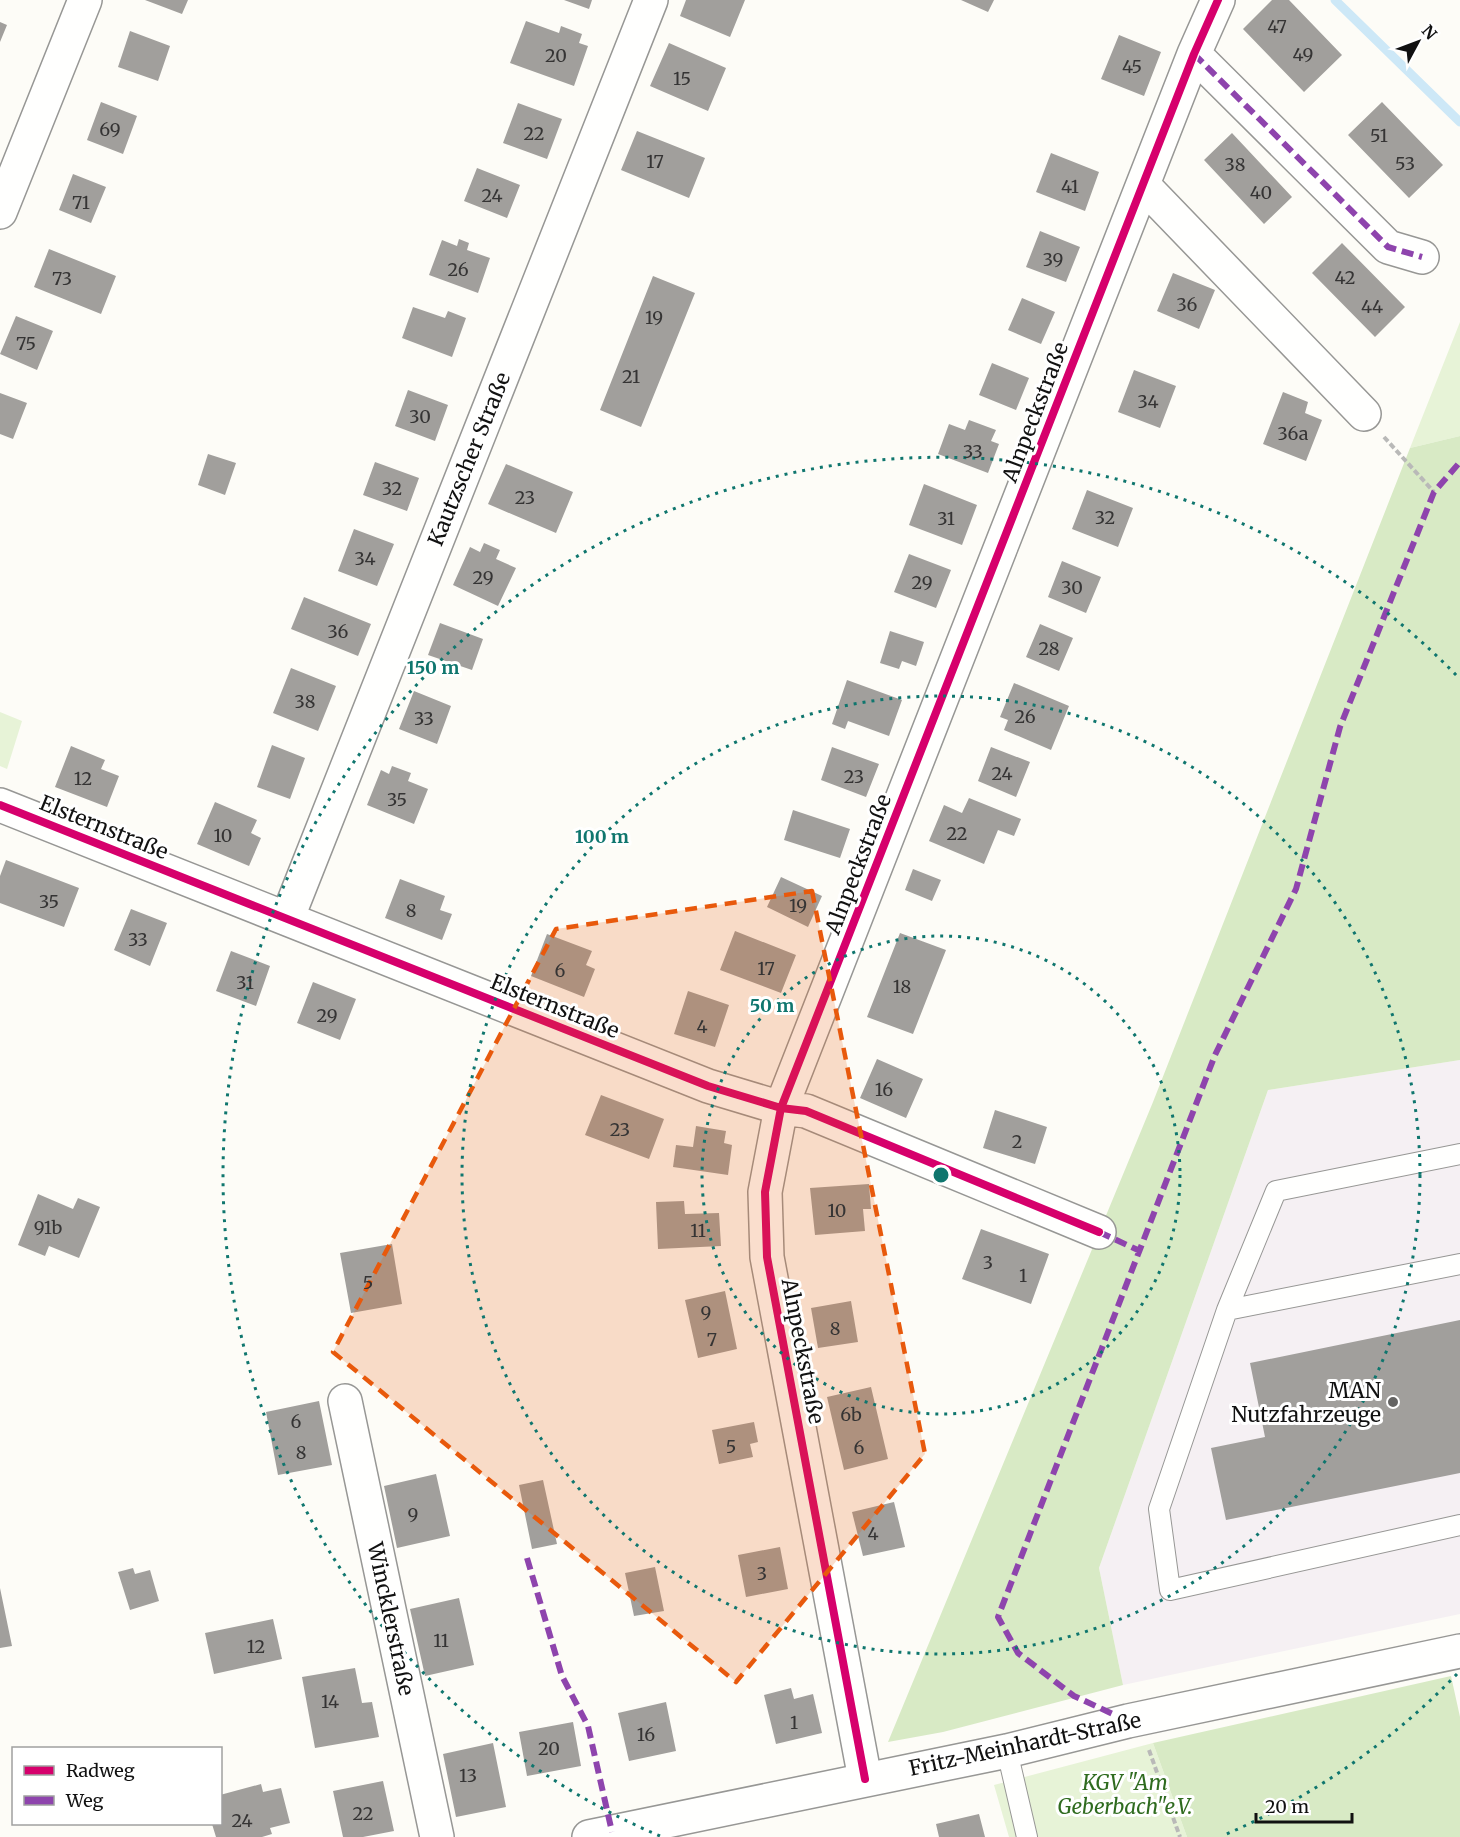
<svg xmlns="http://www.w3.org/2000/svg" width="1460" height="1837" viewBox="0 0 1460 1837" font-family="Merriweather,serif">
<style>
.industrial{fill:#f5f0f3}
.green{fill:#e7f3d7}
.forest{fill:#d8eac5}
.lines{fill:none;stroke-linecap:round;stroke-linejoin:round}
.stream{stroke:#cde8f7;stroke-width:9}
.building{fill:#a19f9c}
.service-casing{stroke:#979795;stroke-width:22}
.minor-casing{stroke:#979795;stroke-width:36}
.tertiary-casing{stroke:#979795;stroke-width:36}
.path{stroke:#b9b9b8;stroke-width:4;stroke-dasharray:6 3;stroke-linecap:butt}
.service{stroke:#fffffe;stroke-width:20}
.minor{stroke:#fffffe;stroke-width:33}
.tertiary{stroke:#fffffe;stroke-width:33}
.quiet{stroke:#8e44ad;stroke-width:6;stroke-dasharray:12 6;stroke-linecap:butt}
.cycleway-casing{stroke:#fff;stroke-width:11}
.cycleway{stroke:#d6006c;stroke-width:8}
.marked{fill:#e8590c;fill-opacity:0.2;stroke:#e8590c;stroke-width:4.5;stroke-dasharray:12 8;stroke-linejoin:round}
.ring{fill:none;stroke:#0f766e;stroke-width:3;stroke-dasharray:3 6}
.poi-dot{fill:#646362;stroke:#fff;stroke-width:2}
.labels{text-anchor:middle;dominant-baseline:central;stroke-width:6;stroke-linejoin:round;paint-order:stroke}
.number-label{font-size:18px;fill:#353434}
.street-label{font-size:21px;fill:#111;stroke:#fff}
.poi-label{font-size:21px;fill:#111;stroke:#fff;text-anchor:end}
.park-label{font-size:21px;font-style:italic;fill:#2f6b1f;stroke:#fff}
.centre{fill:#0f766e;stroke:#fff;stroke-width:3}
.ring-label{font-size:18px;text-anchor:middle;font-weight:bold;fill:#0f766e;stroke:#fff;stroke-width:6;stroke-linejoin:round;paint-order:stroke}
</style>
<rect width="100%" height="100%" fill="#fdfcf7"/>
<path class="industrial" d="M1460,1060v554l-337,71 -24,-117 169,-478z"/>
<path class="green" d="M1460,322v114l-50,12z
M0,712l22,9 -15,48 -7,-3z
M1153,1743l34,94h-178l-15,-52z"/>
<path class="forest" d="M1460,436v624l-192,30 -169,478 24,117 -180,47 -55,10 265,-640 257,-654z
M1451,1676l9,41v120h-273l-34,-94z"/>
<g class="lines">
<path class="stream" d="M1335,0l125,122"/>
</g>
<path class="building" d="M145,0h43l-6,14z
M564,0h28l-3,9z
M686,0h59l-15,37 -50,-21z
M961,0h33l-6,12z
M1272,0h17l53,55 -38,37 -61,-63z
M526,21l33,12 2,-7 21,8 -3,9 9,3 -14,40 -64,-23z
M0,22l7,3 -7,17z
M130,31l40,15 -12,35 -40,-14z
M1119,35l42,17 -17,44 -43,-17z
M669,43l57,25 -18,43 -58,-25z
M101,102l36,14 -14,38 -36,-14z
M1382,102l61,63 -34,33 -61,-63z
M518,103l44,16 -15,40 -44,-16z
M637,131l68,27 -16,40 -68,-28z
M1232,133l60,64 -28,27 -60,-64z
M1051,153l48,19 -14,39 -49,-19z
M477,168l43,17 -13,33 -43,-17z
M73,174l33,13 -15,36 -32,-13z
M1040,231l40,16 -14,35 -40,-15z
M459,239l10,4 -2,7 23,8 -12,35 -49,-18 13,-35 15,6z
M1342,243l63,64 -30,30 -63,-64z
M49,249l67,27 -15,38 -67,-27z
M1173,273l42,17 -16,39 -42,-18z
M653,276l42,17 -54,134 -41,-17z
M1022,298l33,14 -14,32 -33,-14z
M413,307l32,11 3,-7 18,7 -14,39 -50,-19z
M16,316l37,15 -16,39 -37,-16z
M992,363l37,15 -13,32 -37,-15z
M1134,370l42,16 -16,42 -42,-16z
M408,390l40,15 -13,36 -40,-15z
M1283,392l25,10 -3,11 17,7 -16,41 -43,-17z
M0,393l27,10 -14,36 -13,-5z
M969,420l27,10 -5,11 8,3 -11,29 -50,-19 11,-30 16,6z
M208,454l28,9 -11,32 -27,-10z
M375,462l44,16 -12,33 -44,-16z
M506,464l67,28 -17,41 -68,-29z
M924,484l53,21 -15,40 -53,-20z
M1087,490l46,18 -15,39 -46,-18z
M354,529l40,15 -17,42 -39,-15z
M484,543l16,7 -4,9 20,9 -18,38 -45,-21 17,-38 10,5z
M909,554l42,16 -15,38 -42,-16z
M1062,561l39,16 -15,36 -38,-16z
M304,597l67,27 -13,32 -67,-27z
M440,623l43,16 -11,31 -44,-15z
M1040,624l33,14 -14,33 -33,-14z
M890,631l34,11 -8,24 -14,-5 -3,8 -19,-6z
M291,668l45,18 -18,45 -45,-18z
M847,680l55,20 -13,36 -41,-15 -3,8 -13,-5z
M1014,683l55,23 -18,44 -47,-20 4,-10 -8,-3z
M414,691l37,15 -14,38 -38,-15z
M272,745l33,13 -15,41 -33,-12z
M71,746l34,14 -4,9 18,7 -12,31 -52,-20z
M832,747l47,17 -13,33 -45,-17z
M991,747l39,15 -14,35 -38,-16z
M392,766l19,7 -3,8 20,8 -14,35 -47,-19 14,-35 8,4z
M969,798l52,21 -7,17 -16,-6 -14,34 -55,-23 15,-36 18,8z
M215,802l42,18 -6,13 10,5 -12,28 -52,-22z
M793,810l57,19 -10,29 -56,-18z
M6,860l73,28 -15,39 -64,-24v-27z
M913,869l28,11 -9,21 -27,-11z
M781,877l41,19 -14,31 -41,-20z
M400,879l45,17 -5,14 12,4 -10,26 -57,-22z
M131,909l36,14 -17,43 -36,-16z
M735,931l61,24 -15,38 -61,-23z
M900,933l46,17 -33,84 -46,-17z
M547,934l45,17 -6,14 9,4 -11,28 -53,-21z
M231,951l39,15 -14,40 -40,-15z
M313,982l43,17 -16,41 -43,-17z
M688,991l41,14 -14,42 -41,-13z
M877,1059l46,20 -17,39 -46,-20z
M601,1095l63,24 -15,40 -64,-24z
M995,1110l52,17 -12,37 -52,-16z
M696,1126l30,5 -2,12 8,2 -4,30 -55,-8 3,-22 17,2z
M869,1184l2,25h-8l2,22 -50,4 -5,-47z
M38,1194l35,15 5,-11 22,9 -21,51 -30,-12 -4,10 -27,-11z
M684,1201l1,13 34,-1 2,33 -63,3 -2,-47z
M981,1229l68,25 -18,50 -69,-25z
M392,1244l10,60 -51,9 -11,-60z
M725,1291l12,58 -39,9 -13,-58z
M851,1301l7,41 -40,6 -7,-40z
M1460,1320v153l-234,47 -15,-72 54,-11 -15,-74z
M871,1387l17,72 -44,11 -17,-73z
M319,1401l13,64 -54,10 -12,-63z
M754,1422l4,20 -8,2 3,13 -34,7 -7,-34z
M436,1474l14,62 -53,12 -13,-62z
M543,1480l14,64 -25,5 -13,-64z
M894,1502l11,45 -42,9 -11,-44z
M780,1547l8,42 -42,8 -8,-42z
M655,1567l9,44 -30,5 -9,-43z
M133,1568l2,6 15,-4 9,31 -29,9 -12,-38z
M0,1588l12,58 -12,2z
M459,1598l15,67 -49,11 -15,-67z
M273,1619l9,40 -68,15 -9,-41z
M355,1668l7,35 10,-1 7,35 -64,11 -13,-71z
M791,1688l3,11 19,-5 9,39 -46,11 -12,-49z
M666,1702l10,49 -47,10 -11,-48z
M573,1722l8,44 -54,10 -8,-44z
M493,1743l13,64 -50,10 -13,-63z
M383,1781l11,50 -31,6h-20l-10,-46z
M261,1784l2,8 18,-4 9,35 -20,5 2,6 -10,3h-46l-4,-13h8v-29z
M979,1814l6,23h-46l-3,-13z"/>
<g class="lines">
<g class="service-casing">
<path id="service" d="M1460,1264l-233,46 -68,199 11,81 290,-65
M1227,1310l49,-119 184,-37
M1007,1751l20,86"/>
</g>
<g class="minor-casing">
<path id="minor" d="M1194,54l194,193 34,10
M1144,186l220,228
M0,212l85,-212
M0,805l708,281 73,22 25,3 293,121
M287,919l364,-919
M345,1401l92,436
M865,1779l-98,-522 -2,-65 16,-84 413,-1054 24,-54"/>
</g>
<g class="tertiary-casing">
<path id="tertiary" d="M589,1837l418,-86 121,-30 332,-70"/>
</g>
<path class="path" d="M1384,437l50,55
M1149,1750l31,87"/>
<use href="#service" class="service"/>
<use href="#minor" class="minor"/>
<use href="#tertiary" class="tertiary"/>
<path class="quiet" d="M1194,54l194,193 34,10
M1099,1232l41,19
M527,1558l35,118 26,50 24,106
M1128,1721l-54,-25 -56,-43 -20,-36 217,-562 81,-166 44,-162 94,-235 26,-30"/>
<g class="cycleway-casing">
<path id="cycleway" d="M0,805l708,281 73,22 25,3 293,121
M865,1779l-98,-522 -2,-65 16,-84 413,-1054 24,-54"/>
</g>
<use href="#cycleway" class="cycleway"/>
</g>
<path class="marked" d="M812,891l113,563 -189,228 -403,-330 223,-423z"/>
<g class="ring">
<circle cx="941" cy="1175" r="239"/>
<circle cx="941" cy="1175" r="479"/>
<path d="M1457 1674A718 718 0 0 1 1222 1836M660 1836A718 718 0 1 1 1457 676"/>
</g>
<circle class="poi-dot" cx="1393" cy="1402" r="6"/>
<g class="labels">
<g class="number-label">
<text x="1277" y="26">47</text>
<text x="1303" y="54">49</text>
<text x="556" y="55">20</text>
<text x="1132" y="66">45</text>
<text x="682" y="78">15</text>
<text x="110" y="129">69</text>
<text x="534" y="133">22</text>
<text x="1379" y="135">51</text>
<text x="655" y="161">17</text>
<text x="1405" y="163">53</text>
<text x="1235" y="164">38</text>
<text x="1070" y="186">41</text>
<text x="1261" y="192">40</text>
<text x="492" y="195">24</text>
<text x="81" y="202">71</text>
<text x="1053" y="259">39</text>
<text x="458" y="269">26</text>
<text x="1345" y="277">42</text>
<text x="62" y="278">73</text>
<text x="1187" y="304">36</text>
<text x="1372" y="306">44</text>
<text x="654" y="317">19</text>
<text x="26" y="343">75</text>
<text x="631" y="376">21</text>
<text x="1148" y="401">34</text>
<text x="420" y="416">30</text>
<text x="1293" y="433">36a</text>
<text x="973" y="451">33</text>
<text x="392" y="488">32</text>
<text x="525" y="497">23</text>
<text x="1105" y="517">32</text>
<text x="946" y="518">31</text>
<text x="365" y="558">34</text>
<text x="483" y="577">29</text>
<text x="922" y="582">29</text>
<text x="1072" y="587">30</text>
<text x="338" y="631">36</text>
<text x="1049" y="648">28</text>
<text x="305" y="701">38</text>
<text x="1025" y="716">26</text>
<text x="424" y="718">33</text>
<text x="1002" y="773">24</text>
<text x="854" y="776">23</text>
<text x="83" y="778">12</text>
<text x="397" y="799">35</text>
<text x="957" y="833">22</text>
<text x="223" y="835">10</text>
<text x="49" y="901">35</text>
<text x="798" y="905">19</text>
<text x="411" y="910">8</text>
<text x="138" y="939">33</text>
<text x="766" y="968">17</text>
<text x="560" y="970">6</text>
<text x="245" y="982">31</text>
<text x="902" y="986">18</text>
<text x="327" y="1015">29</text>
<text x="702" y="1026">4</text>
<text x="884" y="1089">16</text>
<text x="620" y="1129">23</text>
<text x="1017" y="1141">2</text>
<text x="837" y="1210">10</text>
<text x="48" y="1227">91b</text>
<text x="698" y="1230">11</text>
<text x="988" y="1262">3</text>
<text x="1023" y="1275">1</text>
<text x="368" y="1282">5</text>
<text x="706" y="1312">9</text>
<text x="835" y="1328">8</text>
<text x="712" y="1339">7</text>
<text x="851" y="1414">6b</text>
<text x="296" y="1421">6</text>
<text x="731" y="1446">5</text>
<text x="859" y="1447">6</text>
<text x="301" y="1452">8</text>
<text x="413" y="1514">9</text>
<text x="873" y="1533">4</text>
<text x="762" y="1573">3</text>
<text x="441" y="1640">11</text>
<text x="256" y="1646">12</text>
<text x="330" y="1701">14</text>
<text x="794" y="1722">1</text>
<text x="646" y="1734">16</text>
<text x="549" y="1748">20</text>
<text x="468" y="1775">13</text>
<text x="363" y="1813">22</text>
<text x="242" y="1820">24</text>
</g>
<g class="street-label">
<text transform="translate(1035 412) rotate(-69)">Alnpeckstraße</text>
<text transform="translate(469 459) rotate(-68)">Kautzscher Straße</text>
<text transform="translate(104 827) rotate(22)">Elsternstraße</text>
<text transform="translate(858 864) rotate(-69)">Alnpeckstraße</text>
<text transform="translate(555 1006) rotate(22)">Elsternstraße</text>
<text transform="translate(803 1351) rotate(79)">Alnpeckstraße</text>
<text transform="translate(391 1619) rotate(78)">Wincklerstraße</text>
<text transform="translate(1025 1744) rotate(-12)">Fritz-Meinhardt-Straße</text>
</g>
<g class="poi-label">
<text x="1381" y="1390">MAN<tspan x="1381" dy="24">Nutzfahrzeuge</tspan></text>
</g>
<g class="park-label">
<text x="1125" y="1782">KGV "Am<tspan x="1125" dy="24">Geberbach"e.V.</tspan></text>
</g>
</g>
<circle cx="941" cy="1175" r="9" class="centre"/>
<g class="ring-label">
<text x="433" y="674">150 m</text>
<text x="602" y="843">100 m</text>
<text x="772" y="1012">50 m</text>
</g>
<rect x="12" y="1747" width="210" height="78" fill="#ffffff" stroke="#a0a0a0" stroke-width="1.5"/>
<rect x="24" y="1766" width="30" height="9" fill="#d6006c" stroke="#a0a0a0" stroke-width="1.5"/>
<text x="66" y="1777" font-size="18" fill="#111111">Radweg</text>
<rect x="24" y="1796" width="30" height="9" fill="#8e44ad" stroke="#a0a0a0" stroke-width="1.5"/>
<text x="66" y="1807" font-size="18" fill="#111111">Weg</text>
<g transform="translate(1418 42) rotate(49)" stroke="#ffffff" stroke-width="4.5" paint-order="stroke">
<path d="M0-4.5L10 22L0 15L-10 22Z" fill="#111111"/>
<text y="-9" font-size="16" font-weight="bold" text-anchor="middle" fill="#111111">N</text>
</g>
<path d="M1256 1813v9h96v-9" fill="none" stroke="#111111" stroke-width="3"/>
<text x="1265" y="1813" font-size="18" fill="#111111" stroke="#ffffff" stroke-width="4.5" paint-order="stroke">20 m</text>
</svg>
